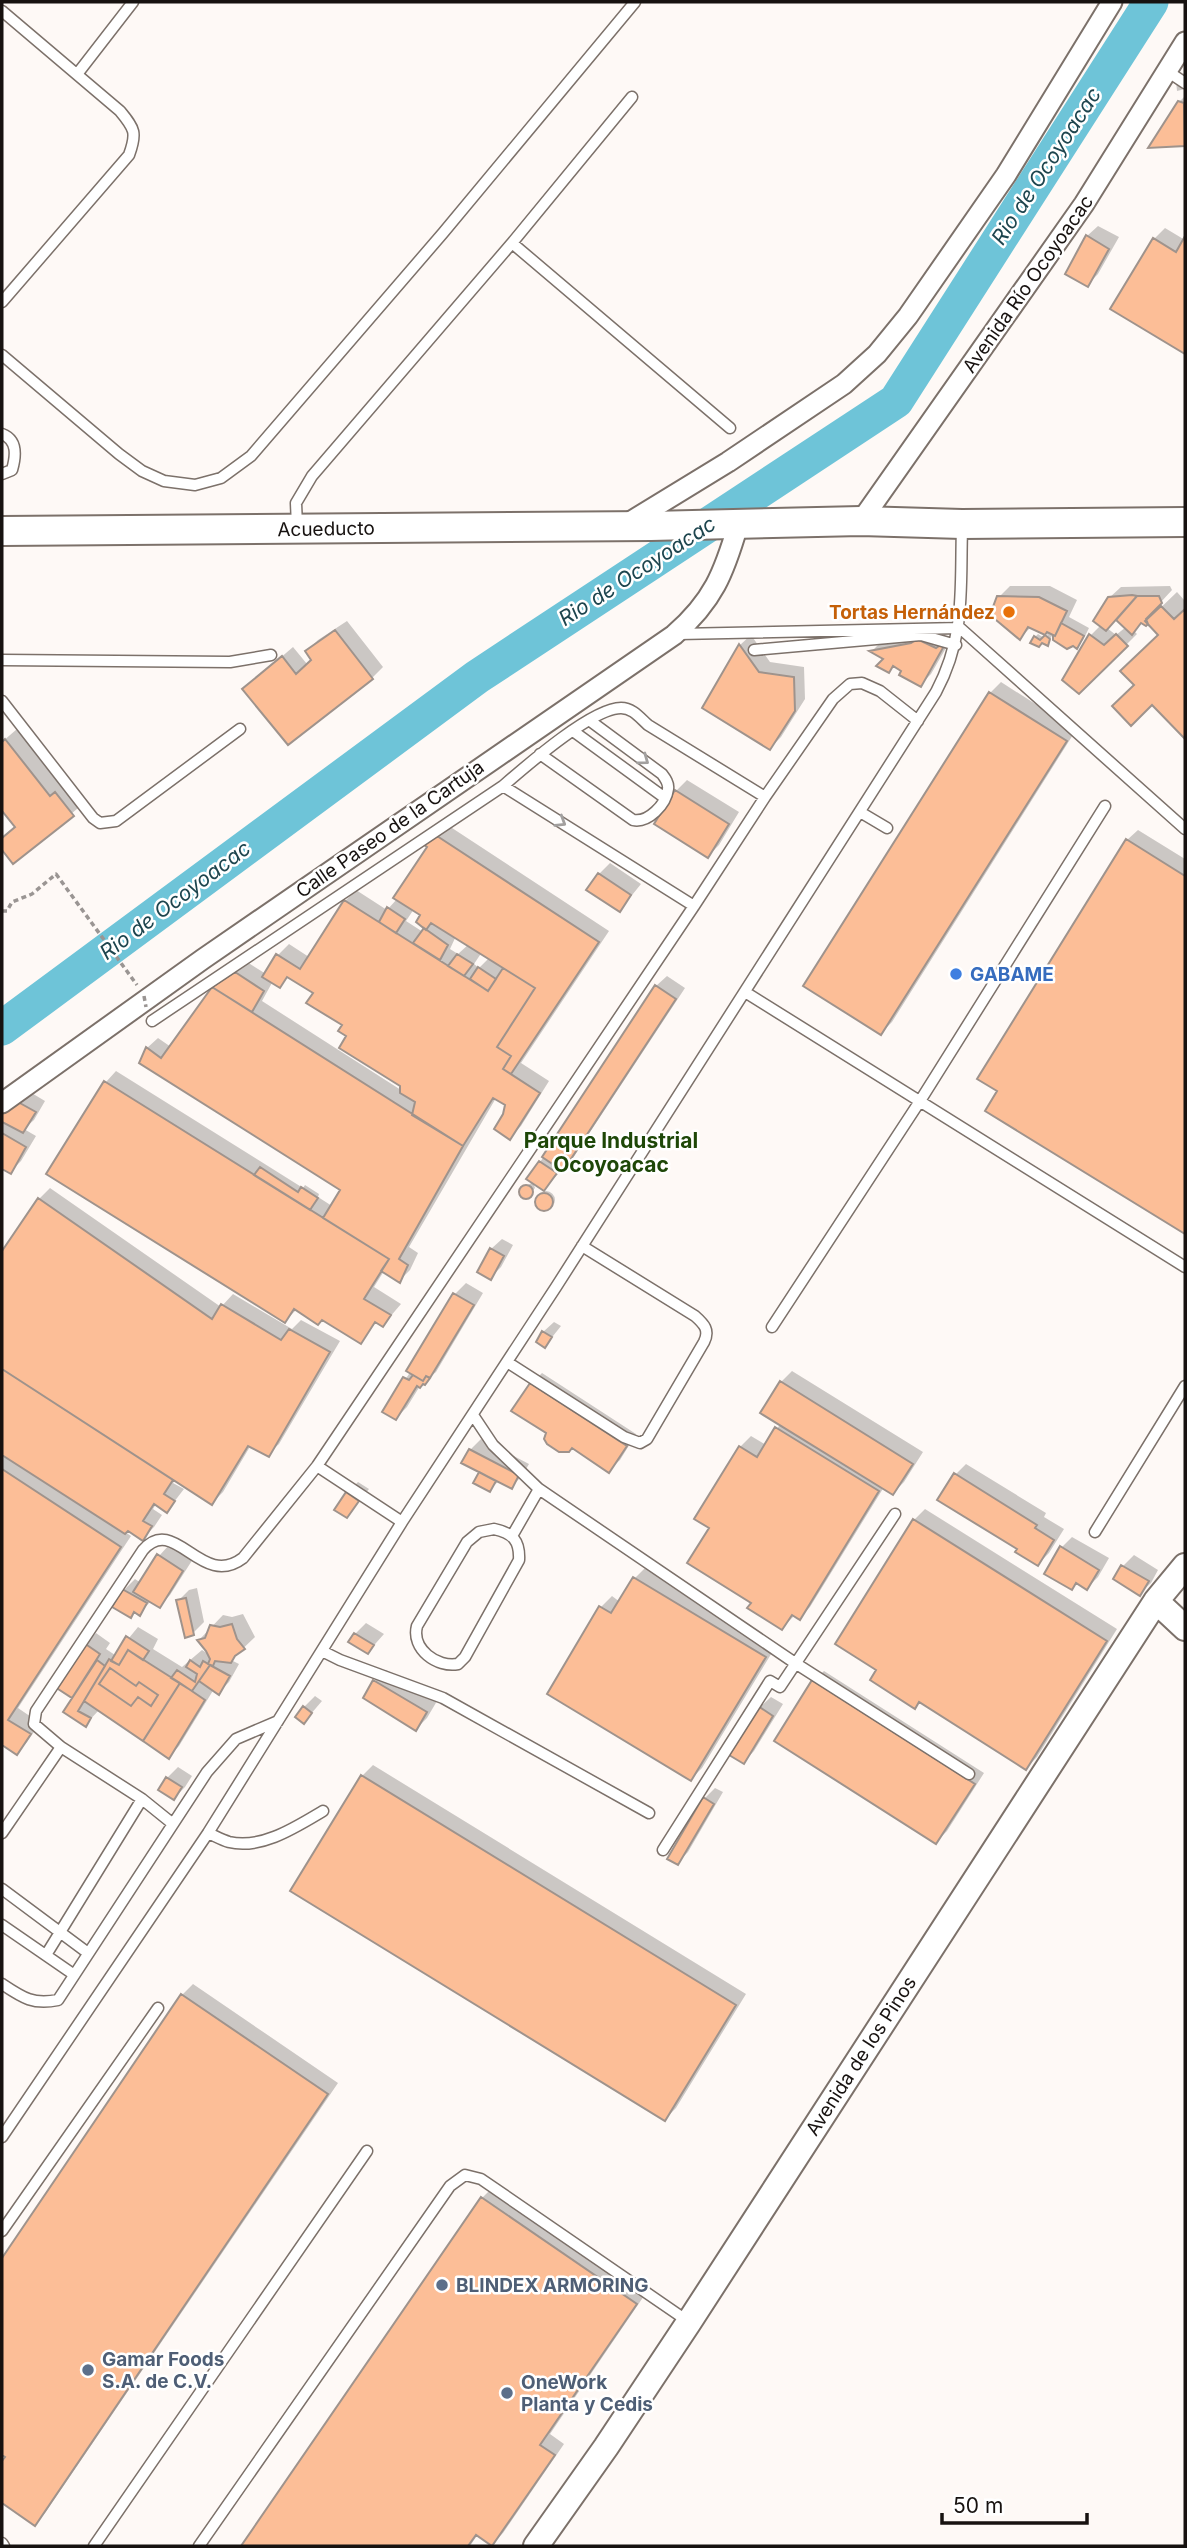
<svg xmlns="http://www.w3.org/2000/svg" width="1187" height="2548" viewBox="0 0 1187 2548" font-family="Inter,sans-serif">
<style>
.shadow{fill:#0003;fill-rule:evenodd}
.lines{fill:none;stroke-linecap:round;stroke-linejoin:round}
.river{stroke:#6ec4d8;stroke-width:35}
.building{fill:#fcbe97;stroke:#9f938c;stroke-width:2}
.service-casing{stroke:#7c716a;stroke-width:13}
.minor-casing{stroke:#7c716a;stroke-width:23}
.tertiary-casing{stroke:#7c716a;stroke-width:28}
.secondary-casing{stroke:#7c716a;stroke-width:32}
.path{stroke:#9a9593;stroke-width:3.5;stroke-dasharray:5 3.5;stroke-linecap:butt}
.service{stroke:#fff;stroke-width:10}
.minor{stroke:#fff;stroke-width:19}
.tertiary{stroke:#fff;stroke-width:24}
.secondary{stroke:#fff;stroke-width:28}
.path-bridge{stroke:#9a9593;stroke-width:3.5;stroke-dasharray:5 3.5;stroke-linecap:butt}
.oneway{stroke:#a2a09f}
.food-dot{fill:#e8710a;stroke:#fff;stroke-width:2.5}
.shop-dot{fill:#3f7fe0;stroke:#fff;stroke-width:2.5}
.service-dot{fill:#5c6f8a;stroke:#fff;stroke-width:2.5}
.labels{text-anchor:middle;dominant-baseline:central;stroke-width:5;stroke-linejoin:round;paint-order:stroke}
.street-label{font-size:19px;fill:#171210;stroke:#fff}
.food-label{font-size:19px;font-weight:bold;fill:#c56008;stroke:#fff;text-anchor:end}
.shop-label{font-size:19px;font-weight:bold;fill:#366cbe;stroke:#fff;text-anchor:start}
.service-label{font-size:19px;font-weight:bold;fill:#4e5e75;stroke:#fff;text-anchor:start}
.water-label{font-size:21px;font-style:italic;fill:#1d454e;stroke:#fff}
.neighbourhood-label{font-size:21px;font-weight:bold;fill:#1e4708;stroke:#fff}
</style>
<rect width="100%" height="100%" fill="#fef9f6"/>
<path class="shadow" d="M1185,72v17l-8,2 -1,-10z
M1185,96v48l-34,2 28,-44z
M1098,226l21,11 -21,37 -11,11v-49z
M1165,228l20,12v112l-72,-44 41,-69z
M1010,586h40l27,14 -8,17 20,11 -6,12 -6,7 -23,-16 -6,13 -13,-7 3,-3 6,4 4,-3 -17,-8 -11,11 -21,-41z
M1170,586l2,4 -22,24 2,2 25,-24 8,9v136l-49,-53 24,-50 -18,-12 -8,9 3,3 -58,58 -15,-13 27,-44 10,-10 8,-27 12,-11zM1117,618l9,9 -10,8 -9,-7z
M347,621l36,46 -11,11 -128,11 49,-42 14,17 6,-5 -6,-8 11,-11z
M929,629l19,9 6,-4 -23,40 -11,11 -25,-20 -6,6 -4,-13 -13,-7 10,-10z
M751,635l19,27 34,5 1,32 -24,38 -11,11 -66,-41 36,-62z
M1001,682l75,48 -184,292 -11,11 109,-340z
M17,729l45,58 5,-4 16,21 -70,58 -11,-15v-8l14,-13 -14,-18v-66z
M687,780l52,32 -20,33 -11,11 -32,-65z
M449,826l160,105 -88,132 28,18 -28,45 -11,11 -5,-22 1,-11 -10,-6 -87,149 9,6 -8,17 -10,10 -16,-9 -10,16 27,17 -18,21 -6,-4 -16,21 -38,-24 -26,-9 -12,12 -179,-239 10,-11 187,117 2,-3 14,9 -1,3 14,9 11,-17 -196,-141 11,-10 13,9 43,-59 11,-12 22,-14 19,12 12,-19 11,-11 20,13 36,-56 11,-11 31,20 10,-11 33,-52 -4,-3zM414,909l8,5 5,14 -4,4 -17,-11zM456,936l13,8 -11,10 -8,-5zM482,952l8,5 -11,11 -5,-4zM289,976l26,17 29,32 4,11 53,49v5l-139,-89 11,-20 7,5z
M1138,830l47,29v373l-197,-122 139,-270z
M610,863l31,21 -21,26 -21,-36z
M667,976l18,12 -112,170 -29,31 -11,-7 2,6 -8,9 -5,-2v-6l11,-7 -4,-3 127,-193z
M30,1092l15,9 -11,19 -10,9 12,7 -15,25 -11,11 -8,-5v-55z
M50,1188l171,119 12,-13 59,35 9,-9 39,21 -61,103 -11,10 -17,-9 -28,47 -11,11 -36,-24 -3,4 11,6 -17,22 -11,-7 -3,5 9,6 -8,12 -11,11 -14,-9 -4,3 6,4 -113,172 22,15 -13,19 -10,11 -15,-10v-488l37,-56z
M537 1200a9 9 0 1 1 18 0a9 9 0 1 1-18 0Z
M502,1239l11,6 -12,22 -11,11 1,-29z
M466,1283l17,10 -47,79 -16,14 -13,21 -11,11 -12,-7 27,-40 -2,-1 46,-76z
M554,1322l7,4 -16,20 -2,-14z
M792,1371l131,81 -19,30 -11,11 -9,-6 -74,120 -11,11 -4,-3 -13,13 -29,-26 -42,-75 29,-80 11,-11 15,9 15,-22v-41z
M542,1373l94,61 -16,26 -11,10 -95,-60 17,-26z
M481,1439l48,25 -7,12 -11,11 -12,-6 -10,9 -19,-40z
M966,1464l80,49 -2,4 20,12 -15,24 -11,11 -19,-16 -64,-73z
M358,1482l11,7 -22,27v-23z
M925,1509l192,120 -80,128 -11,11 -105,-67 -6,6 -36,-38 -42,-26 77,-123z
M1072,1537l37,21 -11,19 -11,11 -10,-6 -5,6 -11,-40z
M169,1545l24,14 -23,36 -11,11 -8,-5 -11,12 -26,-7 10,-16 11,-11 6,4 18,-27z
M1134,1555l24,15 -7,13 -11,10 -25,-14 8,-13z
M646,1567l130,79 -74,122 -11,11 -90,-172 11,-11 8,6 15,-24z
M197,1588l7,34 -11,11 -15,-32 11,-11z
M243,1614l12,23 -24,23 8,4 -10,18 -10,10 -5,-3 -35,57 -11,11 -69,-47 -13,14 -20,-12 8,-14 -17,-11 28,-43 11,-11 14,10 -4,6 9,6 23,-28 20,12 -5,10 29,18 20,-17 11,7 -14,-17 24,-25 9,2z
M366,1623l18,11 -16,18 -13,-18z
M386,1670l51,31 -10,17 -11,11 -51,-31 10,-17z
M824,1671l160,102 -37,58 -11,11 -123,-161z
M315,1696l7,5 -18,21v-15z
M771,1697l12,7 -29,47 -10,11 16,-55z
M373,1765l373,229 -70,114 -11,11 -303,-343z
M178,1767l14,9 -7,11 -11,11 -7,-20z
M715,1788l8,4 -35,60 -11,11 27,-64z
M193,1984l145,99 -293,430 -10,11 -33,-23v-37l5,-8 -5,-3v-192l180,-266z
M493,2187l153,106 -96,141 14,10 -61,89 -11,11 -14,-10 -8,12h-227l239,-348z"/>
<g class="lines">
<path class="river" d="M2,1028l475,-351 419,-276 255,-399"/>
</g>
<path class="building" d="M1178,101l6,2 1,43 -37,2z
M1086,235l23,14 -21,38 -23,-13z
M1185,236v118l-75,-45 43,-71 23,14z
M1132,595l5,1 -31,35 -13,-10 15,-24z
M997,596l42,1 28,14 -12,25 -8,-4 -2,3 -17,-8 -8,13 -30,-25z
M1137,596h22l3,7 -16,16 2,5 -2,2 -5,-3 -9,12 -16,-15z
M1161,606l13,13 11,-10v130l-33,-34 -21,21 -19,-20 22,-21 -14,-14 38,-36 -13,-14z
M1061,623l23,13 -7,13 -4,-3 -6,3 -14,-9v-5l2,1z
M335,630l38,49 -85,66 -46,-56 40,-33 14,18 15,-14 -6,-9z
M1089,634l15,11 12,-11 12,12 -49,48 -17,-14z
M1045,635l5,4 -2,7 -6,-3 -3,4 -9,-4 4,-7 6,4z
M917,639l19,9 6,-4 2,2 -23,41 -22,-12 2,-4 -8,-5 -4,7 -13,-7 7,-7 -14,-8 42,-8z
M739,644l20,28 35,5 1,34 -25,39 -68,-42z
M989,692l78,49 -186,294 -78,-49z
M5,739l45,57 5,-4 19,24 -61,48 -11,-14v-12l13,-11 -13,-16v-69z
M675,790l54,34 -21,34 -54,-34z
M437,836l162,106 -88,132 -8,-5 8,-13 -14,-9 38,-59 -104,-65 -5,7 -10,-8 4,-7 -27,-17 34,-51 -4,-3z
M1126,839l59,37v358l-200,-123 12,-20 -20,-12z
M598,873l33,22 -11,17 -34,-22z
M344,900l144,91 15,-23 32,20 -38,59 14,9 -8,13 37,24 -30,47 -16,-11 9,-15 2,-9 -12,-7 -30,48 -51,-31 3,-13 -15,-9v-7l-61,-38 7,-12 -8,-5 4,-6 -36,-22 7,-10 -26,-16 -7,11 -18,-11 14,-23 24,15z
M387,907l18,12 -9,14 -17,-11z
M424,928l24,17 -8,15 -27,-17z
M457,954l16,10 -9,12 -16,-10z
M478,967l18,12 -8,12 -18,-12z
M235,972l29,19 -12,21 -40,-25z
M655,985l21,14 -113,172 -21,-14z
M212,987l251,159 -64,113 9,6 -8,18 -19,-12 8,-12 -66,-41 17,-28 -201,-127 7,-16 15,11z
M104,1081l285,178 -25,40 27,16 -8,12 -8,-5 -14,22 -39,-24 -4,5 -24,-16 -9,14 -239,-149z
M18,1102l18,10 -13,21 -21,-11v-10z
M2,1133l24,14 -15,27 -9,-5z
M539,1161l18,12 -13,18 -18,-12z
M260,1167l38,25 3,-5 17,11 -8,12 -56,-35z
M519 1192a7 7 0 1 1 14 0a7 7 0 1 1-14 0Z
M535 1202a9 9 0 1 1 18 0a9 9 0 1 1-18 0Z
M38,1198l174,121 9,-15 60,36 8,-11 41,23 -61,105 -21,-11 -36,59 -210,-136v-118z
M490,1248l14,8 -13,24 -14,-8z
M453,1293l21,12 -44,73 -4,-2 -3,5 -17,-10z
M542,1331l10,6 -7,11 -9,-6z
M2,1369l171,111 -9,14 11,7 -8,12 -13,-9 -11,17 9,5 -9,15 -15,-10 -3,3 -123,-79z
M413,1375l10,6 3,-5 4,2 -5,7 -2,-1 -3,4 -3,-2 -21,34 -14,-8 21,-35 6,3z
M780,1381l133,83 -20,31 -133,-82z
M530,1383l97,63 -18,27 -37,-25 -3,4h-10l-12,-8 -3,-5 2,-6 -35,-22z
M775,1427l104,64 -79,129 -8,-5 -10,15 -35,-22 4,-5 -64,-40 22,-35 -15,-9 45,-73 18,11z
M469,1449l50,26 -7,14 -51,-26z
M2,1469l119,78 -113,173 23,14 -14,21 -15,-10z
M479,1472l17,9 -6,11 -17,-9z
M954,1473l83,52 -2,3 19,12 -16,26 -23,-14 2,-3 -80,-49z
M346,1492l13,9 -12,17 -13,-8z
M913,1519l194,122 -81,129 -107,-68 -4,7 -45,-29 6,-10 -41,-26z
M1060,1546l39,24 -12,20 -11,-7 -4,7 -28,-16z
M157,1554l26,17 -23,37 -27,-16z
M1121,1565l28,16 -9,15 -27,-17z
M633,1577l133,80 -75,124 -144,-87 52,-88 12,7z
M122,1589l25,14 -7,13 -6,-4 -3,6 -19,-11z
M186,1598l8,37 -9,3 -9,-38z
M232,1624l5,15 8,10 -10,7 -4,7 -16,-2 -2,5 -5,-2 2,-5 -4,-8 -9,-11 8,-2 5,-13 10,2z
M354,1633l20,12 -6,9 -20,-12z
M126,1636l23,15 -6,9 -15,-10 -9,15 -8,-4z
M84,1643l16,11 -28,44 -17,-11z
M128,1650l52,33 -37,58 -59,-40 25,-42 10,6z
M97,1660l8,6 -27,45 13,7 -5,9 -23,-15z
M190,1660l10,7 3,-6 7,4 -18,26 -21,-13 6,-8 18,12 2,-8 -11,-7z
M210,1665l20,11 -11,19 -20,-14z
M110,1668l26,18 3,-4 19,13 -7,11 -13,-9 -7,9 -32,-22z
M373,1680l54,32 -11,19 -53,-33z
M812,1680l163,104 -39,60 -162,-103z
M180,1683l25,17 -36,59 -26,-18z
M303,1706l9,7 -8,11 -9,-7z
M758,1706l15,10 -29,48 -15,-9z
M361,1775l375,230 -71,116 -375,-230z
M166,1777l16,10 -8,13 -16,-10z
M703,1797l11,7 -36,61 -11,-6z
M181,1994l147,100 -293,432 -33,-23v-42l3,-4 -3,-2v-197z
M481,2197l156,107 -97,141 15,10 -63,91 -16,-11 -8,11h-227z"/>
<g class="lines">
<g class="service-casing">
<path id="service" d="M2,11l118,100c15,18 17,22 9,44l-127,147
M1167,71l18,12
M78,73l55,-71
M512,243l218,185
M2,355l117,99 23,17 22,10 31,4 26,-7 30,-22 192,-223 192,-231
M2,434c16,6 14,22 10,36l-10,4
M297,526l-1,-23 16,-27 200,-233 120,-146
M678,634l282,-6 225,201
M754,650l167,-15 35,10
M2,660l228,2 41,-7
M2,701l91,117 7,5 16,-2 124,-92
M573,731l92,67
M540,754l93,66c15,3 33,-15 35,-31 1,-6 -3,-11 -6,-15l-73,-54
M503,786l191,120
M860,812l27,16
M745,992l440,275
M152,1021l351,-235c23,-20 89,-78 118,-78 12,0 19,10 27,17l117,72
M772,1327l148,-226 185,-295
M507,1362l117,75 16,6 7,-4 57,-97c6,-12 0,-18 -9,-26l-113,-70
M473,1415l20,30 46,44 256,174 174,111
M317,1466l85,56
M494,1529c19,4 26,12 25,31l-54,97 -7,7c-21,4 -47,-15 -41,-38l50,-84 12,-10z
M1095,1532l90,-146
M512,1536l27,-47
M322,1651l18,9 103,38 206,115
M173,1824l-31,-25 -81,-52 -27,-23 2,-13 107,-161c32,-37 58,40 100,8l74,-92 377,-560 71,-109 68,-98 17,-15 12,-1 18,8 38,30
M2,1833l59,-86
M208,1833c7,3 14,7 21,9 32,8 67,-15 94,-31
M663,1850l107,-169 10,6 115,-173
M2,1889l86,64
M2,1925l71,49
M46,1955l96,-156
M2,1984c21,14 31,21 56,16l149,-228 29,-33 42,-18
M2,2137l206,-304 194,-311 154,-235 380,-595c30,-56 24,-103 26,-164
M2,2231l156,-223
M2,2543l2,3
M94,2546l273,-395
M199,2546l251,-360 15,-11 16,4 208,143"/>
</g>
<g class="minor-casing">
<path id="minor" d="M861,521l223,-317 101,-162
M625,525l103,-63 116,-78 33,-30 31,-38 98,-141 106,-173
M2,1103l201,-144 471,-324c39,-34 50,-62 64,-110"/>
</g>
<g class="tertiary-casing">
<path id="tertiary" d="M1156,1601l29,27
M536,2546l70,-99 83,-125 467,-721 29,-35"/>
</g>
<g class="secondary-casing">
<path id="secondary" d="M2,531l649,-5 210,-5 101,3 223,-2"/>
</g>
<path class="path" d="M2,911h5l5,-9 20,-8 24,-20 81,111"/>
<use href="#service" class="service"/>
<use href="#minor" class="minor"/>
<use href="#tertiary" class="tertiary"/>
<use href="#secondary" class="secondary"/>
<path class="path-bridge" d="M144,996l2,11"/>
</g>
<defs><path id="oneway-chevron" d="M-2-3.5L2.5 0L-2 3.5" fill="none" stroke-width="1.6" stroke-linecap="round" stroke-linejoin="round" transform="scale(1.75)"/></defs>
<g class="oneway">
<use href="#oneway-chevron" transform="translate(644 760) rotate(36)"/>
<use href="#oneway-chevron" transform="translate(561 822) rotate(32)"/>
</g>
<circle class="food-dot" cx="1009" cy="612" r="7"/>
<circle class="shop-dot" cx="956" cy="974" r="7"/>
<g class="service-dot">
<circle cx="442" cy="2285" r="7"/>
<circle cx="88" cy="2370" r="7"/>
<circle cx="507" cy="2393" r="7"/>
</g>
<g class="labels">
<g class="street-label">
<text transform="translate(1028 284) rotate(-55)">Avenida Río Ocoyoacac</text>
<text transform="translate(326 529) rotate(-1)">Acueducto</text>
<text transform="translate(390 829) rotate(-35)">Calle Paseo de la Cartuja</text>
<text transform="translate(861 2056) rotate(-57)">Avenida de los Pinos</text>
</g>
<g class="food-label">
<text x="995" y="612">Tortas Hernández</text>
</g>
<g class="shop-label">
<text x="970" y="974">GABAME</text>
</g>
<g class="service-label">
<text x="456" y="2285">BLINDEX ARMORING</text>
<text x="102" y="2359">Gamar Foods<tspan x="102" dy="22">S.A. de C.V.</tspan></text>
<text x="521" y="2382">OneWork<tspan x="521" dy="22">Planta y Cedis</tspan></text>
</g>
<g class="water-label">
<text transform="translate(1046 166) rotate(-57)">Rio de Ocoyoacac</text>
<text transform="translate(637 571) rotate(-33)">Rio de Ocoyoacac</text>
<text transform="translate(175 900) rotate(-37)">Rio de Ocoyoacac</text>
</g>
<g class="neighbourhood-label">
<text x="611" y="1140">Parque Industrial<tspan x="611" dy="24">Ocoyoacac</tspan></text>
</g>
</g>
<rect width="1187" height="2548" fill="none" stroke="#171210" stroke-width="7"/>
<path d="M942 2513v10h145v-10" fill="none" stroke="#171210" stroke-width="3.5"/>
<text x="953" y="2513" font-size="21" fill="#171210" stroke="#ffffff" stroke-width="5" paint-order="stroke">50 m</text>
</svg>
